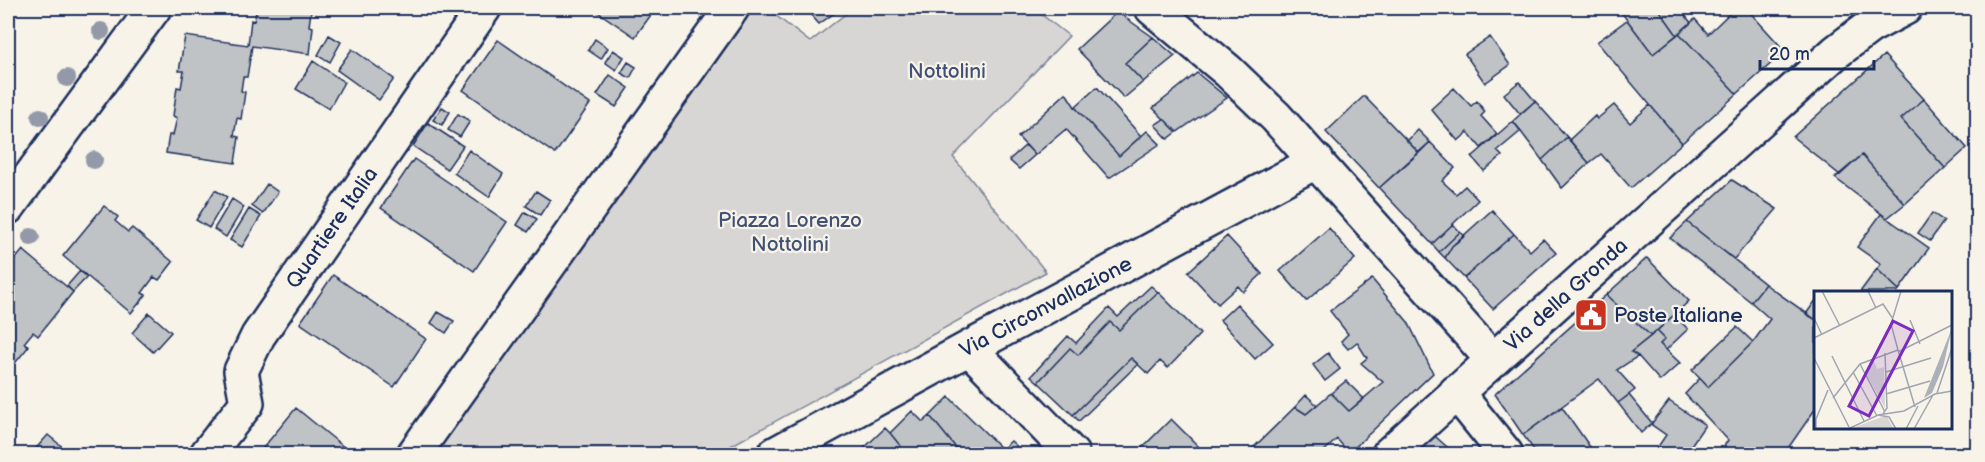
<svg xmlns="http://www.w3.org/2000/svg" width="1985" height="462" viewBox="0 0 1985 462" font-family="'Balsamiq Sans',sans-serif">
<style>
.green{fill:#d7d6d4;stroke:#798299;stroke-width:1.5}
.building{fill:#c0c3c5;stroke:#1b2f5e;stroke-width:1.5}
.lines{fill:none;stroke-linecap:round;stroke-linejoin:round}
.street-casing{stroke:#1b2f5e;stroke-width:38}
.street{stroke:#f7f3e8;stroke-width:33}
.tree{fill:#9399a9}
.labels{text-anchor:middle;dominant-baseline:central;stroke-width:4.5;stroke-linejoin:round;paint-order:stroke}
.park-label{font-size:21px;fill:#415076;stroke:#f7f3e8}
.street-label{font-size:21px;fill:#1b2f5e;stroke:#f7f3e8}
.poi-label{font-size:21px;fill:#1b2f5e;stroke:#f7f3e8;text-anchor:start}
.inset-road{fill:none;stroke:#9fa5b1;stroke-width:1.5}
.view{fill:#7b2cbf;fill-opacity:0.15;stroke:#7b2cbf;stroke-width:3}
.inset-edge{fill:none;stroke:#1b2f5e;stroke-width:3}
</style>
<rect width="100%" height="100%" fill="#f7f3e8"/>
<filter id="ink" filterUnits="userSpaceOnUse"><feTurbulence type="fractalNoise" baseFrequency=".0167" numOctaves="2"/><feDisplacementMap in="SourceGraphic" scale="12" xChannelSelector="R" yChannelSelector="G"/><feConvolveMatrix kernelMatrix="1 2 1 2 8 2 1 2 1" color-interpolation-filters="sRGB"/></filter>
<g filter="url(#ink)">
<path class="green" d="M754,8h12l44,34 43,-34h180l36,28 -116,121 93,115 -330,182h-281z"/>
<path class="building" d="M257,8h59l-1,4 -4,-1 -2,15 4,1 -3,27 -58,-8 -5,31h-4l-2,14 4,1 -4,27 -4,-1 -3,18 5,1 -4,26 -69,-10 3,-18h4l4,-17 -4,-2 4,-29 4,1 3,-17h-5l6,-35 63,9 3,-25 3,1z
M592,8h64l-21,29z
M823,8l17,1 -21,15 -7,-8z
M1618,8h40l19,27 -24,19z
M1658,8h22l11,15 -14,12z
M1735,8h11l39,43 -48,43 -58,-61 16,-14 13,15z
M1117,12l36,25 -28,26 18,19 -19,16 -47,-49z
M1627,20l26,34 26,-21 58,61 -55,49 -85,-101z
M329,35l12,7 -11,20 -12,-7z
M1153,37l22,19 -32,26 -18,-19z
M1490,37l20,28 -25,18 -20,-29z
M595,39l13,9 -7,11 -13,-9z
M498,40l92,64 -35,50 -92,-64z
M352,49l42,30 -15,21 -42,-30z
M613,50l11,7 -8,13 -11,-8z
M1884,55l40,44 -23,20 44,49 -40,36 -43,-49 -22,20 -47,-38z
M313,61l31,21 -15,27 -33,-20z
M628,62l8,5 -6,11 -9,-5z
M1197,73l30,25 -50,34 -24,-24z
M610,75l19,13 -13,19 -19,-12z
M1519,82l16,19 -15,13 -16,-20z
M1097,87l44,49 -22,20 -44,-49z
M1454,88l17,18 6,-5 8,11 -4,4 16,18 -16,14 -13,-16 -10,9 -27,-32z
M1066,93l9,14 44,49 28,-25 13,13 -51,34 -43,-49 -31,26 -17,-18z
M1364,96l55,57 -40,35 -53,-56z
M1924,99l43,49 -22,20 -44,-49z
M1535,101l32,36 -25,23 -29,-39z
M1614,105l16,18 20,-18 32,38 -51,45 -30,-34 -12,9 -20,-23 26,-24 2,3z
M442,107l8,5 -8,13 -9,-5z
M458,114l12,7 -10,16 -12,-7z
M1164,119l13,13 -9,7 -13,-14z
M1513,121l8,10 -24,20 5,5 -18,15 -12,-14z
M428,123l35,23 -16,23 -34,-23z
M1418,130l12,12 -11,11 -12,-12z
M1567,137l22,26 -27,25 -20,-28z
M1430,142l25,26 -13,13 14,13 9,-8 13,14 -46,44 -53,-56z
M1026,145l9,10 -16,14 -10,-9z
M469,150l34,24 -14,23 -35,-24z
M1862,155l43,49 -18,14 -52,-40z
M414,159l93,63 -33,49 -93,-63z
M1732,180l45,29 -43,50 -47,-37z
M267,184l11,8 -15,22 -11,-8z
M215,190l12,7 -18,31 -13,-8z
M536,191l14,9 -10,15 -14,-9z
M232,199l12,8 -18,30 -12,-8z
M104,206l14,11 -3,4 13,11 4,-4 41,34 -14,18 -5,-3 -12,16 4,2 -15,18 -68,-57z
M249,209l12,7 -19,31 -12,-7z
M1492,210l22,24 -50,44 -19,-20 7,-12z
M525,212l12,7 -9,13 -11,-7z
M1932,213l12,8 -14,20 -12,-8z
M1881,214l48,34 -30,42 -22,-21 4,-5 -24,-17z
M1687,222l78,62 -14,18 -81,-64z
M1453,224l7,8 -21,20 -7,-8z
M1329,228l26,31 -49,42 -26,-30z
M1460,232l5,4 -13,10 -7,12 -6,-6z
M1514,234l16,17 13,-12 13,14 -63,56 -29,-31z
M1227,236l35,38 -19,18 -5,-6 -20,18 -30,-32z
M23,250l50,42 -35,44 -5,-4 -9,11 5,3 -21,26v-104z
M1647,258l42,43 -38,35 -45,-41z
M1877,269l22,21 -2,2h-37z
M80,271l7,6 -14,15 -6,-6z
M333,275l93,64 -32,48 -94,-64z
M1372,279l36,43 25,51 -84,80 -12,-14 -16,15h-74l48,-47 11,7 25,-21 18,18 34,-29 -22,-19 6,-5 -10,-16 -9,7 -7,-8 7,-7 -18,-23z
M1765,284l51,36v88l-32,46h-65l9,-14 -43,-46 15,-16 8,9 45,-45 17,-23 -19,-17z
M1151,286l7,6 -39,38 -9,-8 -32,33 -8,-7 -32,34 -7,-6 37,-40 8,7 33,-35 9,9z
M1158,292l42,42 -32,34 -8,-7 -12,13 -17,-16 -58,57 -35,-33 32,-34 8,7 32,-33 9,8z
M1606,295l45,41 -20,16 7,4 -21,14 18,20 -17,13 -19,-24 -76,56 -28,-41z
M1816,300v20l-10,-6z
M1237,304l36,39 -18,16 -35,-39z
M438,312l16,9 -8,12 -15,-10z
M149,313l22,19 -18,20 -21,-19z
M1674,315l14,14 -22,21 -6,-6 5,-5 -8,-8z
M1737,327l16,15 -45,45 -16,-17z
M1657,331l8,8 -5,5 20,19 -20,18 -22,-25 -7,-4z
M1328,353l12,16 -15,12 -12,-16z
M1131,358l7,6 -59,57 -6,-6z
M1346,381l18,18 -15,12 -18,-18z
M1306,395l11,10 -11,9 -11,-7z
M1629,395l23,28 -11,10 -23,-30z
M949,397l53,52 9,-8 14,13h-64l-31,-38z
M1669,401l36,24 -20,29h-32l13,-19 -14,-10v-2z
M1562,407l33,47h-58l-14,-19z
M296,408l49,40 -5,6h-82z
M912,411l11,11 7,-6 31,38h-54l-17,-21z
M1171,419l35,35h-65l-3,-2z
M885,428l5,5 17,21h-43l-3,-3z
M1428,430l27,24h-52z
M48,435l23,19h-40z"/>
<g class="lines">
<g class="street-casing">
<path id="street" d="M1152,8l76,63 48,46 217,243 343,-308 33,-25 36,-19
M8,207l146,-199
M969,348l103,106
M1456,392l50,62
M207,454l40,-51 -6,-32 17,-35 226,-328
M414,454l318,-446
M775,454l194,-106 348,-187
M1389,454l104,-94"/>
</g>
<use href="#street" class="street"/>
</g>
<g class="tree">
<circle cx="101" cy="31" r="9"/>
<circle cx="67" cy="78" r="9"/>
<circle cx="40" cy="117" r="9"/>
<circle cx="94" cy="160" r="9"/>
<circle cx="31" cy="237" r="9"/>
</g>
</g>
<defs>
<g id="civic-square" transform="scale(1.725)"><rect x="-9" y="-9" width="18" height="18" rx="4" fill="#c8321e" stroke="#f7f3e8"/><path d="M-.6-6.5H3V-4.5H.6V-3L4-1V1h2V6H-6V1h2V-1L-.6-3ZM-1.2 2.5V6h2.4V2.5Z" fill="#fff"/></g>
</defs>
<g fill-rule="evenodd">
<use href="#civic-square" x="1591" y="315"/>
</g>
<g class="labels">
<g class="park-label">
<text x="947" y="71">Nottolini</text>
<text x="790" y="220">Piazza Lorenzo<tspan x="790" dy="24">Nottolini</tspan></text>
</g>
<g class="street-label">
<text transform="translate(332 228) rotate(-55)">Quartiere Italia</text>
<text transform="translate(1566 295) rotate(-42)">Via della Gronda</text>
<text transform="translate(1046 307) rotate(-28)">Via Circonvallazione</text>
</g>
<g class="poi-label">
<text x="1614" y="315">Poste Italiane</text>
</g>
</g>
<g transform="translate(1814 291)">
<rect width="138" height="138" fill="#f7f3e8"/>
<path d="M56,70h4l3,8 7,-2 1,41 -19,-34zM68,126h5l7,12h-44z" fill="#d7d6d4"/>
<path d="M138,37l-9,39 -11,26 -8,5z" fill="#acb0b9"/>
<path class="inset-road" d="M8,0l18,35M54,0l8,17M0,27l8,17M96,29l10,24M0,47l69,-34 10,15M84,59l17,57M84,61l54,-27M18,65l32,65M0,67l35,69M46,73l25,48M39,81l24,44M72,81l45,-14M123,102l15,-45M72,103l44,-13M19,107l27,-34 38,-14 -7,-26 10,-33M69,123l4,-6 -2,-55M64,124l26,-4 31,-17 17,-3M2,138v-10l12,-29M34,138l30,-14 11,2 7,12M92,138l12,-23M100,138l19,-34"/>
<path class="view" d="M79,30l20,10 -44,85 -20,-10z"/>
<rect width="138" height="138" class="inset-edge"/>
</g>
<rect width="1985" height="462" fill="none" stroke="#f7f3e8" stroke-width="30"/>
<rect x="15" y="15" width="1955" height="432" fill="none" stroke="#1b2f5e" stroke-width="2" filter="url(#ink)"/>
<path d="M1760 60v9h114v-9" fill="none" stroke="#1b2f5e" stroke-width="3"/>
<text x="1769" y="60" font-size="18" fill="#1b2f5e" stroke="#f7f3e8" stroke-width="4.5" paint-order="stroke">20 m</text>
</svg>
